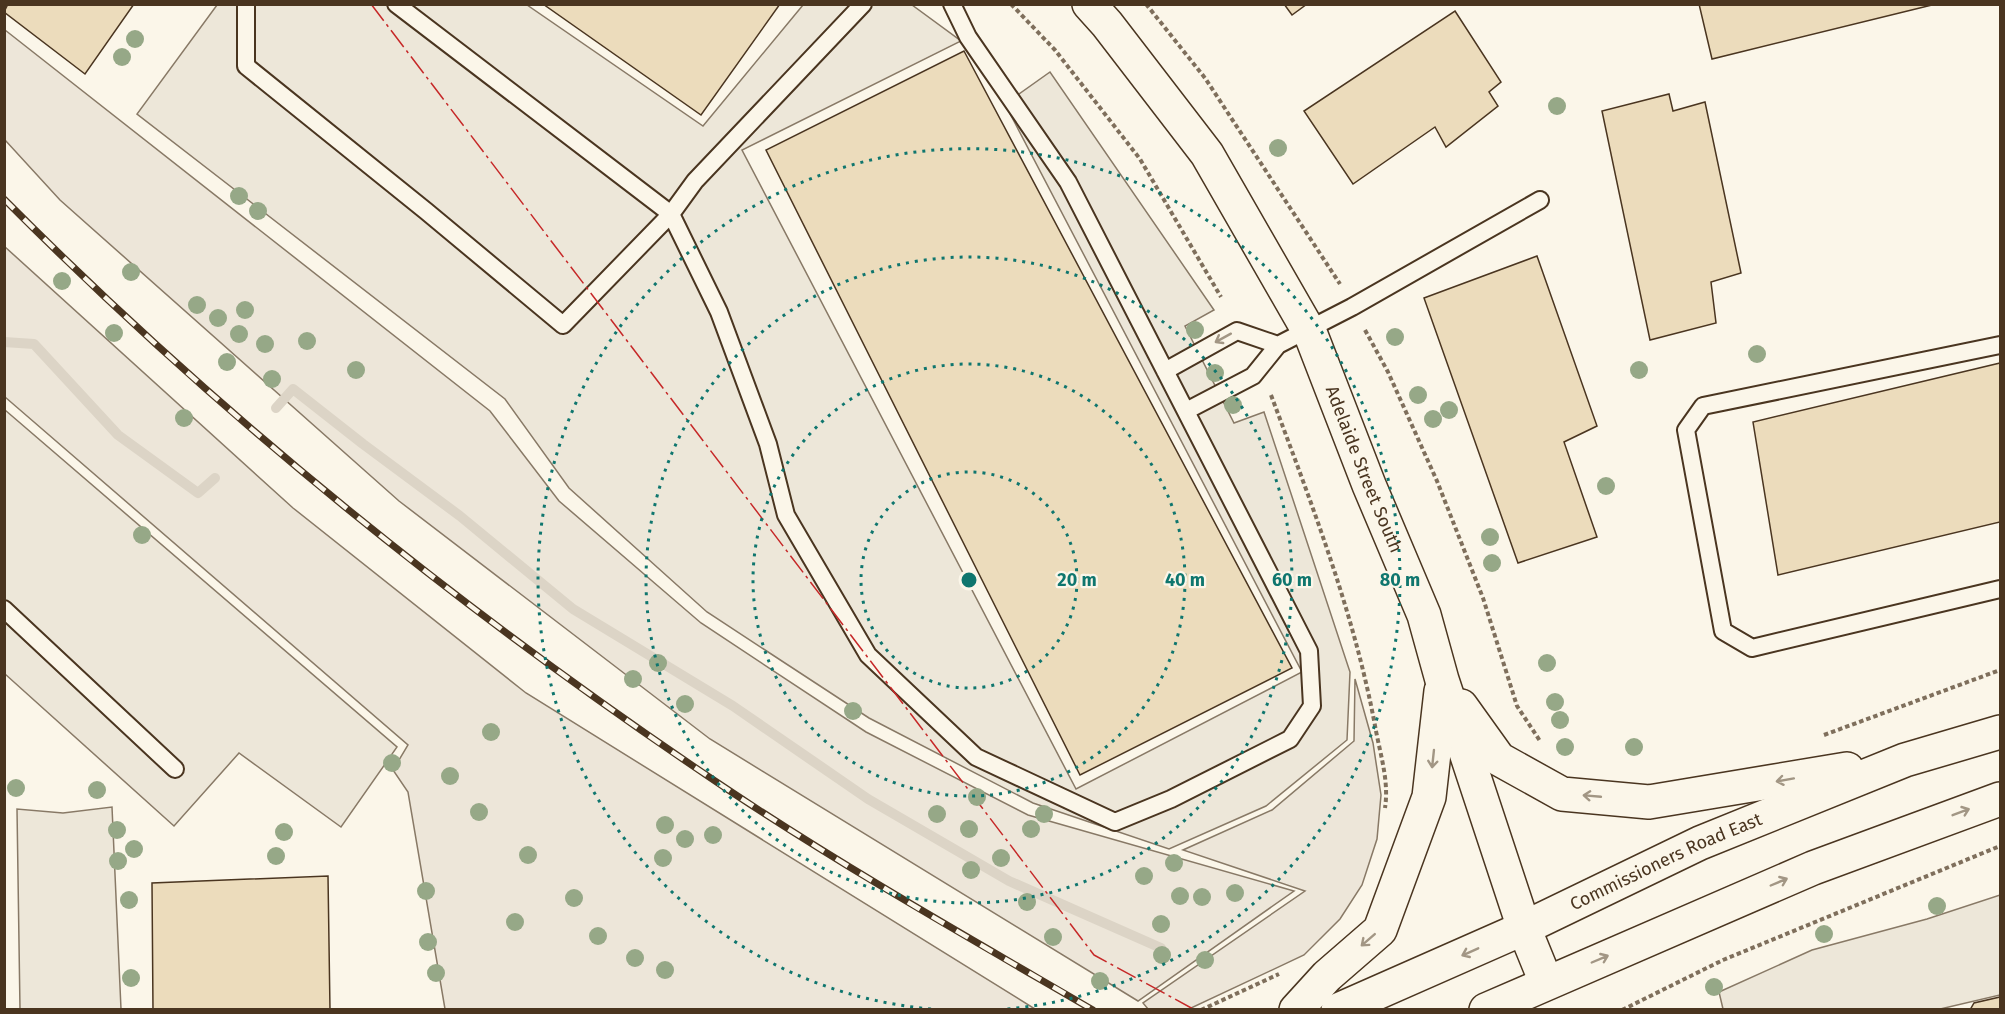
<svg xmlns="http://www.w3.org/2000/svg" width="2005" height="1014" viewBox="0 0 2005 1014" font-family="'Fira Sans',sans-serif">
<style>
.green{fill:#ede6d9;stroke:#887966;stroke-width:1.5}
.parking{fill:#ede7d9;stroke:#887966;stroke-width:1.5}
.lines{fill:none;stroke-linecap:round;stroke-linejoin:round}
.stream{stroke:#dcd4c6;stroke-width:10}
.building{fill:#ecdcbc;stroke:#4a3520;stroke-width:1.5}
.lane-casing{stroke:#4a3520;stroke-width:20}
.secondary-casing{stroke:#4a3520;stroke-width:36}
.path{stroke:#7f6f5c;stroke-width:4;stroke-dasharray:4.5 3;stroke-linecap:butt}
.lane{stroke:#fbf6e9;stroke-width:16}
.secondary{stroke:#fbf6e9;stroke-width:33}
.rail-casing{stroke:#4a3520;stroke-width:7}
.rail{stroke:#fbf6e9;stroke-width:4.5;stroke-dasharray:14;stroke-linecap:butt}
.power{stroke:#c62828;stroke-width:1.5;stroke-dasharray:21 4.5 3 4.5;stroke-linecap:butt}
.tree{fill:#96a887}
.oneway{stroke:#a29684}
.ring{fill:none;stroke:#0f766e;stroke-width:3;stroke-dasharray:3 6}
.labels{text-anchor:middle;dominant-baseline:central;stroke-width:4.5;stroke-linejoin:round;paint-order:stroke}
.street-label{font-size:18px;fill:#4a3520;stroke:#fbf6e9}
.centre{fill:#0f766e;stroke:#fbf6e9;stroke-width:3}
.ring-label{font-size:18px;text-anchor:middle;font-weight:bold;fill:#0f766e;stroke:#fbf6e9;stroke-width:4.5;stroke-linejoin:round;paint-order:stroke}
</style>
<rect width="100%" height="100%" fill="#fbf6e9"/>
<path class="green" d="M5,30l485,381 69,90 142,122 165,109 162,83 266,76 -156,110 -428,-262 -311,-238 -339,-301 -55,-60z
M4,246l289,262 233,185 509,316h-590l-37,-217 -15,-22 15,-25 -403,-348z
M1355,679l18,64 8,52 -4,44 -15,46 -22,34 -36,36 -115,54h-41l-5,-6 162,-112 -122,-41 89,-40 82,-69z"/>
<path class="parking" d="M217,5h310l176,121 100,-121h109l49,36 -219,109 334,639 226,-117 -297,-568 45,-32 164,238 -29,16 49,97 30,-11 86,260 -3,68 -81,66 -97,43 -136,-46 -164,-85 -162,-106 -138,-124 -64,-89 -368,-285z
M5,410l392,337 -56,80 -102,-74 -65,73 -169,-152z
M112,807l9,202h-101l-3,-200 46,4z
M2000,895v100l-64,15 -213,-1 -4,-17 93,-42 115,-31z"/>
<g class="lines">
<path class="stream" d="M4,342l30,2 84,91 80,58 17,-15
M276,408l17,-19 70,55 97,72 113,93 160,97 135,93 141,82 152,67"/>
</g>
<path class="building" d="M8,4h126l-49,70 -81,-62z
M543,4h237l-79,111z
M1284,4h23l-15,11z
M1699,4h237l-224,55z
M1455,11l46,71 -12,10 9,14 -52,41 -11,-20 -82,57 -49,-73z
M964,51l328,617 -212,107 -314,-625z
M1669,94l4,17 32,-9 36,171 -30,9 5,41 -66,17 -48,-229z
M1537,256l60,170 -33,16 33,95 -79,26 -94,-265z
M2000,363v159l-222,53 -25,-153z
M328,876l2,134h-177l-1,-127z
M2000,997v13h-30l4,-7z"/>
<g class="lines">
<g class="lane-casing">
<path id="lane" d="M246,4v62l180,145 137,114 108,-111 24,-33 168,-177
M396,4l275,210 48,98 49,132 18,71 82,140 108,102 139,65 56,-23 119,-60 22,-33 -3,-55 -241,-469 -100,-145 -16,-33
M2000,345l-297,61 -17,24 37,201 29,17 248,-59
M1165,371l72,-40 41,14
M1186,411l67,-35 25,-31 74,-38 188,-107
M4,609l171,160"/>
</g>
<g class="secondary-casing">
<g id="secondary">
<path id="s1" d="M1089,4l18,20 100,130 104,181 58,150 55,130 18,65 82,248 22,54"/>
<path d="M1461,706l38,53 63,35 87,8 198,-33"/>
<path d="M1296,1010l31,-34 53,-46 49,-133 12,-106"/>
<path id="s2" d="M1338,1010l186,-82 176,-85 205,-83 95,-28"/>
<path d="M1486,1010l327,-142 187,-69"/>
</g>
</g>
<path class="path" d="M1011,4l44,46 85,109 81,138
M1146,4l59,74 135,206
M1365,330l23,42 49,109 46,117 34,108 23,35
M1271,395c41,110 84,220 105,336 5,26 13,51 9,77
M1824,735l176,-65
M1201,1010l78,-36
M1622,1010l101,-50 277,-114"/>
<use href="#lane" class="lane"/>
<use href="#secondary" class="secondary"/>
<g class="rail-casing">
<path id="rail" d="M4,199c221,222 466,418 726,592 117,78 241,148 363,219"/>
</g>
<use href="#rail" class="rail"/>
<path class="power" d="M371,4l723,951 101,55"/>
</g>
<g class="tree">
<circle cx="135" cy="39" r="9"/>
<circle cx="122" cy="57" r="9"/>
<circle cx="1557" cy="106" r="9"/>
<circle cx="1278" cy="148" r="9"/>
<circle cx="239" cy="196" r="9"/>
<circle cx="258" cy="211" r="9"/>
<circle cx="131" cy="272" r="9"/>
<circle cx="62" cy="281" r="9"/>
<circle cx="197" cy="305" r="9"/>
<circle cx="245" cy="310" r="9"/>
<circle cx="218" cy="318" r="9"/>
<circle cx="1195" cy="330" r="9"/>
<circle cx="114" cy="333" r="9"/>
<circle cx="239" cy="334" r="9"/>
<circle cx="1395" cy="337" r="9"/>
<circle cx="307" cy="341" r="9"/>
<circle cx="265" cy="344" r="9"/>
<circle cx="1757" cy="354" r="9"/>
<circle cx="227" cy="362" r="9"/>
<circle cx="356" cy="370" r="9"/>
<circle cx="1639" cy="370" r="9"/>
<circle cx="1215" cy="373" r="9"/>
<circle cx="272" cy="379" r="9"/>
<circle cx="1418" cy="395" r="9"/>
<circle cx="1233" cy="405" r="9"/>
<circle cx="1449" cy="410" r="9"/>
<circle cx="184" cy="418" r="9"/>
<circle cx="1433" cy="419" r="9"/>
<circle cx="1606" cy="486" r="9"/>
<circle cx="142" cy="535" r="9"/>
<circle cx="1490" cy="537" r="9"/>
<circle cx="1492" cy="563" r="9"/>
<circle cx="658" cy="663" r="9"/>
<circle cx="1547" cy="663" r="9"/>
<circle cx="633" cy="679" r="9"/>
<circle cx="1555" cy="702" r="9"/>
<circle cx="685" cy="704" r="9"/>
<circle cx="853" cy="711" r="9"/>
<circle cx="1560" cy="720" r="9"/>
<circle cx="491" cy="732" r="9"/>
<circle cx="1565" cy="747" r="9"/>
<circle cx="1634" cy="747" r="9"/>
<circle cx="392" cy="763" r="9"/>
<circle cx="450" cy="776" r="9"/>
<circle cx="16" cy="788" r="9"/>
<circle cx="97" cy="790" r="9"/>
<circle cx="977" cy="797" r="9"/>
<circle cx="479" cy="812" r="9"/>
<circle cx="937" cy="814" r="9"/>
<circle cx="1044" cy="814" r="9"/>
<circle cx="665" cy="825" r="9"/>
<circle cx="969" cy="829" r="9"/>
<circle cx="1031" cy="829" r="9"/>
<circle cx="117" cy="830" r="9"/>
<circle cx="284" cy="832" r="9"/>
<circle cx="713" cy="835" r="9"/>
<circle cx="685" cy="839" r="9"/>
<circle cx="134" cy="849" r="9"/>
<circle cx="528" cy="855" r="9"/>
<circle cx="276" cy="856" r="9"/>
<circle cx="663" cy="858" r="9"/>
<circle cx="1001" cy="858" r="9"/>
<circle cx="118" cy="861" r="9"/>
<circle cx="1174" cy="863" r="9"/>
<circle cx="971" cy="870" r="9"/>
<circle cx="1144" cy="876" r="9"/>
<circle cx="426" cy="891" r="9"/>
<circle cx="1235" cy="893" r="9"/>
<circle cx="1180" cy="896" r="9"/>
<circle cx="1202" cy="897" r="9"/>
<circle cx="574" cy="898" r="9"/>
<circle cx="129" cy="900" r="9"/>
<circle cx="1027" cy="902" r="9"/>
<circle cx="1937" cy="906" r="9"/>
<circle cx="515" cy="922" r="9"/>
<circle cx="1161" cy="924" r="9"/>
<circle cx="1824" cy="934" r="9"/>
<circle cx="598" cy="936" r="9"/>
<circle cx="1053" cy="937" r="9"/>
<circle cx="428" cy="942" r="9"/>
<circle cx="1162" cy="955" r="9"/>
<circle cx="635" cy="958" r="9"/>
<circle cx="1205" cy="960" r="9"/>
<circle cx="665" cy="970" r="9"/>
<circle cx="436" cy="973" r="9"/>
<circle cx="131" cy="978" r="9"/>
<circle cx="1100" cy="981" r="9"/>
<circle cx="1714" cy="987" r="9"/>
</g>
<defs><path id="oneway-shaft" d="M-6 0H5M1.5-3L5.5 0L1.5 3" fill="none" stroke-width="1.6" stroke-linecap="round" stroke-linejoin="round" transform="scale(1.5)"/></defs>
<g class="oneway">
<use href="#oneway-shaft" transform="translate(1223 338) rotate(151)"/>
<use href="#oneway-shaft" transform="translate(1433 759) rotate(96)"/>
<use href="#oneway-shaft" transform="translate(1785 780) rotate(170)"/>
<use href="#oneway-shaft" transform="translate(1592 796) rotate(-175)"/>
<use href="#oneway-shaft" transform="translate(1961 812) rotate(-21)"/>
<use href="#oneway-shaft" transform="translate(1779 882) rotate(-23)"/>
<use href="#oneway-shaft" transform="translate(1368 940) rotate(139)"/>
<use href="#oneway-shaft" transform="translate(1470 952) rotate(156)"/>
<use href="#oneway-shaft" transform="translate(1600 959) rotate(-23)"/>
</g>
<g class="ring">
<circle cx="969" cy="580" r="108"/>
<circle cx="969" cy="580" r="216"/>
<circle cx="969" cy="580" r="323"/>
<path d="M931 1009A431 431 0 1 1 1007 1009"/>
</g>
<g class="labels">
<g class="street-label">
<text stroke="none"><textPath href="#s1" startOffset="544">Adelaide Street South</textPath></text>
<text stroke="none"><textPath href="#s2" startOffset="360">Commissioners Road East</textPath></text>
</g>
</g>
<circle cx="969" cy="580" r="9" class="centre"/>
<g class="ring-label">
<text x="1077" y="586">20 m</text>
<text x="1185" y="586">40 m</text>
<text x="1292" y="586">60 m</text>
<text x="1400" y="586">80 m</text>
</g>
<rect width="2005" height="1014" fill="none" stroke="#4a3520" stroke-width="12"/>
</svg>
